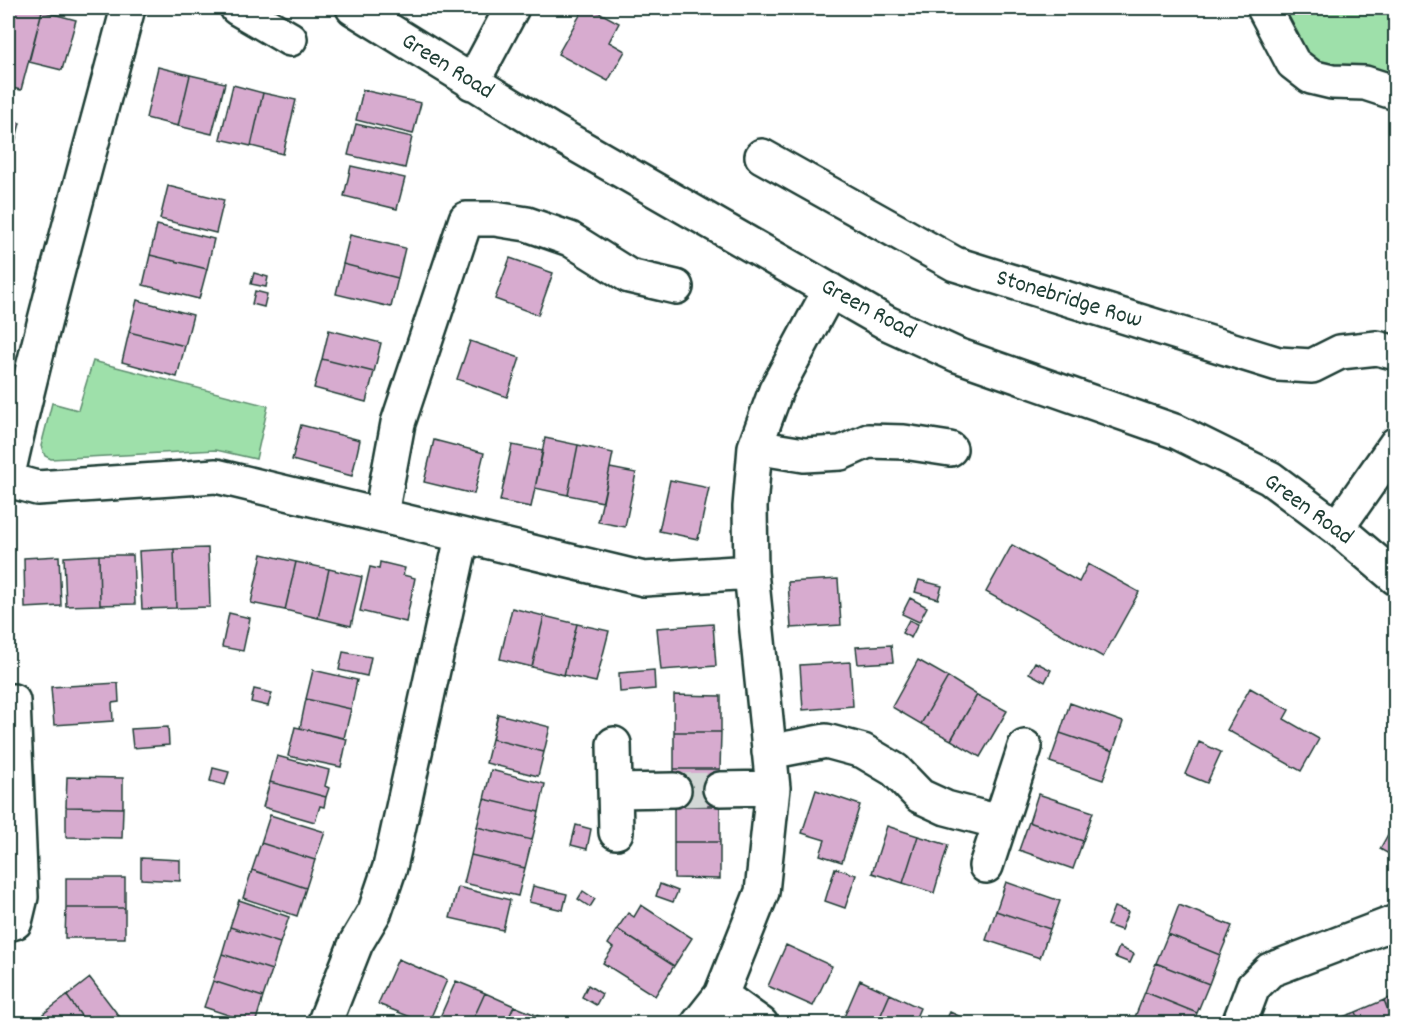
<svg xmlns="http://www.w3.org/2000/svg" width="1403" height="1031" viewBox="0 0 1403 1031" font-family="Dekko,sans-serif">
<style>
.green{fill:#9ee0aa;stroke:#5e8e6f;stroke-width:1.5}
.building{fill:#d7abcf;stroke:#1f3d34;stroke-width:1.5}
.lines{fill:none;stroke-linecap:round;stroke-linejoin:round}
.minor-tunnel{stroke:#d2d8d6;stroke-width:33;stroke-dasharray:33 16;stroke-linecap:butt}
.minor-casing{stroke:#1f3d34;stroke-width:38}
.minor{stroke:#fff;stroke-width:33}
.labels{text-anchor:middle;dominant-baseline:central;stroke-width:5;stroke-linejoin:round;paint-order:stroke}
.street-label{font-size:24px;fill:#1f3d34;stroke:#fff}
</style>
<rect width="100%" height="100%" fill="#fff"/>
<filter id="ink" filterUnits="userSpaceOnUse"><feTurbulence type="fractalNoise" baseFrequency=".0167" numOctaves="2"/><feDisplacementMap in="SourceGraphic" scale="12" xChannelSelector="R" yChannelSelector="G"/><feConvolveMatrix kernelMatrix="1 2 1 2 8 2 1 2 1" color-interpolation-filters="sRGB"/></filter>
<g filter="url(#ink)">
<path class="green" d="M1287,8h108v67c-43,-5 -115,-6 -108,-67z
M93,361l175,45 -12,53 -40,-9 -165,9 -6,-3 -4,-10 11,-43 26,7z"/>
<path class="building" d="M10,8l32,3 -21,79 -13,-3v-69z
M584,8h7l28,15 -10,19 16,9 -17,30 -50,-27z
M42,11l34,9 -14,50 -33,-8z
M158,67l32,8 -12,51 -32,-8z
M190,75l35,8 -13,51 -34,-8z
M233,85l30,8 -12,53 -31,-7z
M363,90l58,13 -8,31 -57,-14z
M263,93l33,7 -13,54 -32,-8z
M8,119l12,4 -8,31 -4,-1z
M356,124l56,13 -7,31 -57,-13z
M351,166l54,12 -8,31 -53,-13z
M168,186l56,14 -8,33 -56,-14z
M157,225l57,14 -7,30 -57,-14z
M350,235l55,13 -7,30 -55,-14z
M150,255l57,14 -8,30 -56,-14z
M510,258l43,15 -15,42 -43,-16z
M343,264l55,14 -7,29 -55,-13z
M254,273l14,4 -2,10 -15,-3z
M255,291l12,3 -3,13 -12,-3z
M137,300l56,15 -8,31 -56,-14z
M329,330l52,13 -7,29 -52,-13z
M129,332l56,14 -8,31 -55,-15z
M470,341l50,17 -13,39 -50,-18z
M322,359l52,13 -8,30 -52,-14z
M301,425l59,15 -8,36 -60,-16z
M545,438l33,7 -10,50 -33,-7z
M434,440l50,13 -10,41 -50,-12z
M512,445l31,6 -12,56 -31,-6z
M578,445l35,8 -10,49 -35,-7z
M610,468l26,5 -11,54 -27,-5z
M670,480l39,8 -11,51 -39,-8z
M1012,545l67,37 9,-18 51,28 -36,65 -117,-65z
M208,548l2,59 -34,1 -2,-59z
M174,549l2,59 -34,1 -3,-58z
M262,554l34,8 -11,48 -34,-7z
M99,555l1,50 -34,1 -2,-49z
M99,555h34l2,49 -35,1z
M59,556l2,50 -36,2 -1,-50z
M296,562l33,7 -11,49 -33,-8z
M380,562l25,6 -2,7 12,3 -9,44 -46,-11 10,-44 9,2z
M329,569l33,8 -11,49 -33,-8z
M838,579l3,46 -50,3 -3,-46z
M919,580l23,6 -4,13 -23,-7z
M910,598l17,9 -8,15 -17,-8z
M512,608l32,8 -12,51 -32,-8z
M229,613l21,5 -7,33 -21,-4z
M544,616l33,8 -13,51 -32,-8z
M909,620l9,4 -7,14 -9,-5z
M577,624l32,7 -13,51 -32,-7z
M713,624l3,42 -55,4 -4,-42z
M891,645l2,17 -35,2 -2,-17z
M343,652l28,5 -4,19 -28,-6z
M918,660l30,17 -27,47 -29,-17z
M850,662l3,44 -50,4 -3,-45z
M1035,662l16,8 -6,12 -16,-9z
M313,670l44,10 -6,29 -45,-10z
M654,670l1,19 -35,3 -1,-19z
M948,677l29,18 -26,45 -30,-16z
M118,683l1,19 -7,1 1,18 -59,4 -3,-38z
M1250,688l39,22 -5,9 35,20 -18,32 -74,-41z
M254,689l18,4 -4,13 -17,-4z
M674,695l47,1v36h-47z
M977,695l30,16 -27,46 -29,-17z
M306,699l45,10 -7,29 -44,-10z
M1070,703l53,19 -10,29 -53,-18z
M498,714l52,13 -6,25 -52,-13z
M168,727l1,18 -36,3 -2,-19z
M295,727l52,12 -6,28 -53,-11z
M674,732h47l-1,37h-46z
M1060,733l53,18 -10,29 -53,-18z
M492,739l52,13 -6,24 -52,-13z
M1199,742l22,10 -14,31 -22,-9z
M277,756l52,14 -4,16 4,2 -3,9 -56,-15z
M213,768l16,4 -4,13 -15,-4z
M674,769h46v37h-46z
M491,770l54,14 -6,28 -55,-13z
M67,777l56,1v30l-57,-1z
M270,782l56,15 -2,10 -4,-1 -5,16 -52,-15z
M816,790l44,15 -18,57 -22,-7 5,-15 -23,-7z
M1038,794l55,18 -10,29 -54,-19z
M484,799l55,13 -7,28 -55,-13z
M674,806h46v36h-46z
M66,807l57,1 -1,30 -56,-1z
M270,815l55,17 -10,28 -54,-17z
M1029,822l54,19 -10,28 -54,-19z
M576,825l15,4 -4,20 -16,-4z
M887,826l31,10 -15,47 -31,-10z
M477,827l55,13 -7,28 -54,-13z
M1391,829l5,3v26l-16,-9z
M918,836l30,9 -14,48 -31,-10z
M674,842h46v37l-46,-1z
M261,843l54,17 -9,28 -54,-18z
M471,855l54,13 -7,28 -54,-13z
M141,858l39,2v21l-39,-2z
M835,868l21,7 -11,33 -20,-7z
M252,870l54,18 -9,28 -54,-18z
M66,878h59v30h-59z
M1006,882l54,19 -10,28 -54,-18z
M660,884l18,7 -5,11 -17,-6z
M533,886l34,8 -4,16 -34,-8z
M458,887l52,13 -7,30 -53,-12z
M583,891l12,8 -5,8 -12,-8z
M239,900l50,17 -9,26 -50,-16z
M641,905l51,33 -18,28 -57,-37 11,-16 6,4z
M1179,905l53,21 -12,29 -52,-21z
M1114,907l14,5 -7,18 -14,-5z
M66,908h59v30h-60z
M996,911l54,18 -10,29 -54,-18z
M230,927l50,16 -8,27 -50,-16z
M617,929l57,37 -19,30 -52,-33 10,-15 -5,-4z
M1168,934l52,21 -11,29 -53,-21z
M786,945l46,21 -19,40 -45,-20z
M1119,947l15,7 -4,9 -15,-6z
M222,954l50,16 -9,27 -50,-16z
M398,959l49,21 -19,44 -50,-20z
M1156,963l53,21 -12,29 -52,-21z
M90,978l35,46h-38l-20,-28z
M860,980l30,14 -13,30h-36z
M213,981l50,16 -8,27 -51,-17z
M456,981l29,12 -14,31h-34z
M588,985l14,9 -6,11 -14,-8z
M1145,992l52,21 -4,11 -60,-2z
M485,993l29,13 -8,18h-35z
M890,994l30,14 -7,16h-36z
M67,996l20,28h-37l-7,-10z
M1396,996v28h-3l-9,-24z
M1384,1000l9,24h-32l-5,-12z
M514,1006l29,12 -3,6h-34z
M950,1012l26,12h-32z
M1356,1012l5,12h-32v-2z"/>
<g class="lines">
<path class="minor-tunnel" d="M674,790l46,-1"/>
<g class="minor-casing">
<path id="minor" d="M237,8l53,31
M353,8l196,121 338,194 70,32 220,77 93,46 67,50 59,50
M1264,8l29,55 18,14 21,5 33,1 31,10
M472,83l40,-75
M762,156l193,108 323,100 34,2 28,-14 37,-4 19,5
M755,447l49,8 37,-2 27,-12 36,1 46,7
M8,474c35,-157 79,-311 120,-466
M8,480l29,8 179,-12 428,103 107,-7
M381,514l17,-91 68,-204h29l32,5 43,15 59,37 47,11
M1337,528l59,-84
M614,744l2,88
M769,752l57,-11 37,10 32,19 25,26 26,12 53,14
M720,789l53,-1
M615,791l59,-1
M986,866l39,-119
M8,924l7,-2 6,-25 -8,-196
M721,995l40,29
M324,1024l32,-81 19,-32 15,-44 72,-330
M698,1024l23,-29 41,-103 11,-104 -22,-216 -1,-65 5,-60 21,-57 54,-100
M1239,1024l14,-37 17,-17 126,-48"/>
</g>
<use href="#minor" class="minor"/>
</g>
</g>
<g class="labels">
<g class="street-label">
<text transform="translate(447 67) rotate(32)">Green Road</text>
<text transform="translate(1069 300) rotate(17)">Stonebridge Row</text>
<text transform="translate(868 310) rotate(28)">Green Road</text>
<text transform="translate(1308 510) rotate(36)">Green Road</text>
</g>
</g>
<rect width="1403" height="1031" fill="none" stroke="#fff" stroke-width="30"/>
<rect x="15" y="15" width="1373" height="1001" fill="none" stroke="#1f3d34" stroke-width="2" filter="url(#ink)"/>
</svg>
